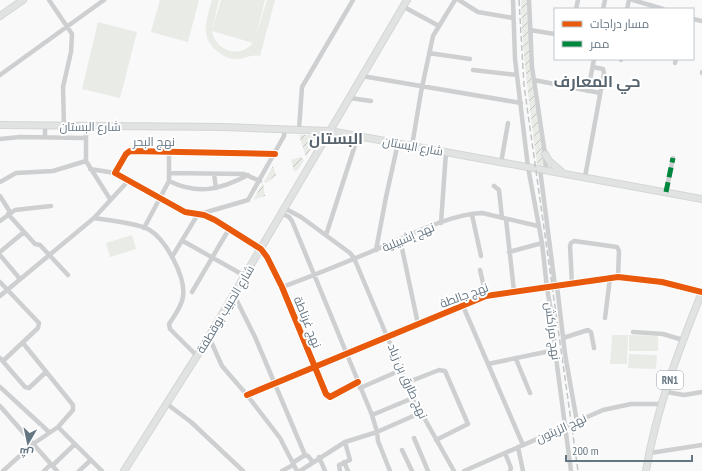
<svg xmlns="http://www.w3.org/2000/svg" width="702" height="471" viewBox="0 0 702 471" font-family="'PT Sans Narrow',Cairo,sans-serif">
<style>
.garden{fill:url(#garden-furrows)}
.pitch{fill:#e8ebe6;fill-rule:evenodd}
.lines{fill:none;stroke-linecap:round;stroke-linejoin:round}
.major-casing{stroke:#d5d6d7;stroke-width:8}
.minor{stroke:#cecfd0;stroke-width:4.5}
.major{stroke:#e1e2e2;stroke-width:6}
.rail{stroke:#c3c5c6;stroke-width:1.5;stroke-dasharray:6 3;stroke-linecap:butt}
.quiet{stroke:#00873e;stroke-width:5;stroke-dasharray:10 5;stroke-linecap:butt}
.cycleway-casing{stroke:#fff;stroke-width:8}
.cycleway{stroke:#e8590c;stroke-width:6}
.labels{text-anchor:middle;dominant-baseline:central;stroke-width:4;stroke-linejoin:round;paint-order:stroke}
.shield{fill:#fff;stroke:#939fa8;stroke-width:1}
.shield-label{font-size:11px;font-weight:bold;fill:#657683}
.street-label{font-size:12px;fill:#657683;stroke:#fff}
.district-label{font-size:16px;font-weight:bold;fill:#57646e;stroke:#fff}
</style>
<defs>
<pattern id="garden-furrows" width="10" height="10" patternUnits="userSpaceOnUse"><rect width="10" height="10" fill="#e8ebe6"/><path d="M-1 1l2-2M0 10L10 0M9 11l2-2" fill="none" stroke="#c0c3c0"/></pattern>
</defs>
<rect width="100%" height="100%" fill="#f9f9f9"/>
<path class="garden" d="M521,0h6l4,76 14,88 -4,2 -4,-2c-7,-55 -15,-109 -16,-164z
M299,135h17l1,4 -11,18z
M301,157l3,3 -6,10 -4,1 -3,-11z
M273,166l3,9 -10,8 -2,-1z
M263,183l2,13 -12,4z"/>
<path class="pitch" d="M160,0h39l-11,42 -37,-10z
M212,0h7l-7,30 9,-30h44l-10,39 12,-39h8l-15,56c-9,-2 -15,3 -24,3 -8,0 -13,-3 -19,-8 -18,-14 -10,-33 -5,-51zM212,32v-1l41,12c-14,16 -36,8 -41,-11z
M98,22l39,10 -17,66 -38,-9z
M132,235l4,14 -26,8 -4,-14z
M612,335h16l-1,29h-17z
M629,335l29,1v15h-29z
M629,354l28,1 -1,14 -28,-1z"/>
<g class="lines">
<g class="major-casing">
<path id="major" d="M0,16l23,-16
M0,125l224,2 106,4 372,68
M545,154l4,7 14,12
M124,471l81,-128 202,-343
M646,471c10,-61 33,-122 56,-179"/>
</g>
<path class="minor" d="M49,0l23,34 -1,18 -8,35 1,39
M459,0l19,12 35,6
M513,0l2,59 13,108 14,76 5,45 6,35 2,27 16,121
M529,0l3,67 13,87 1,16
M633,0l30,9
M404,7l35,19
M576,9l2,-9
M603,9l2,-9
M627,9l2,-9
M693,19l9,2
M530,30l25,4
M429,53l41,6
M621,60v-1
M675,63l1,-4
M473,70l44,5
M702,73v-1
M0,75l104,-75
M362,76l159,27
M534,80l66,13
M588,91l6,-32
M350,98l21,3
M86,126v35l24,38
M299,129l3,-42 51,-87
M45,137v-11
M0,139l20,-2 65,1
M412,146l9,-54 12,-56 22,-36
M275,154l-145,-3 -4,3 -11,19 70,39 19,3 11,5 46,29 6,8 15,30 44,107 4,3 28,-15
M501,163l7,-40
M90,169l25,4
M540,169l15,117
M169,173l75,1 16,7
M214,174l2,14
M585,177l19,-104 -1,-4 -10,-2
M169,181c29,14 51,9 79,-6
M0,182l16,-9 37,-2 33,-10
M494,186l5,4 3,28
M666,192l7,-34
M0,196l10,16
M284,208l17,9 49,36 4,5 59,140 41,73
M281,213l8,4 3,4 80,194 5,17 1,9 12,30
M8,214l27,30 5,1 28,30
M200,214l48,-14 36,-64 1,-8
M472,215l9,41
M94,218c14,2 42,5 54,11 18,10 38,48 35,68 -2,11 -9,19 -14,27l1,5 27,27
M506,219l8,72
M0,221l15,-11 36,-4
M441,223l5,-71
M144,228l25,-47v-29
M326,235l32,-99
M400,239l18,85
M183,241l62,35
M376,250l10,-53 12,-54
M0,252l24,-20
M509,252l33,-9
M0,255l20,24
M172,257l26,-43
M480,270l6,26
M0,282l39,41 -1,5 -35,33
M572,284l-2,-38 1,-3 3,-2 43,6 2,4 -1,26
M557,286l8,68 12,68
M282,287c31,-11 62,-24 93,-37 31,-13 74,-36 107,-37l56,13
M192,292l37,-63
M234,295l21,42 50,118 3,1 4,5
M0,296l94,-78 35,-38
M463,306l60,139
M605,318l5,-40
M633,332l30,2 20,6
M209,337l13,29 25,29 33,43 17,33
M563,338l25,-8 3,2 3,16
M0,358l25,29 4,1 17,-16
M516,359l14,34
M488,364l67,-14
M406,383l33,-13 6,1 23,53 -32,16
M0,387l49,45
M360,388l41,-18
M667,392l17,3 18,-3
M247,395l239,-99 132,-19 44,5 40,10
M167,404l24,18 52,49
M0,406l57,65
M372,415l41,-17
M58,427l44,44
M414,438l14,33
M518,447l5,24
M402,450l10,21
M505,453l6,15 -1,3
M650,453l52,-8
M319,457l6,14
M294,462l11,-7
M344,462l4,9
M52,466l23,-22
M3,471l30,-27 25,-17 15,-17v-5l-50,-62
M44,471l7,-7
M79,471l12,-11
M282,471l11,-6
M300,471l45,-29 32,-10 43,-19
M340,471l-1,-6 11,-5 -5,-18
M464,471l139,-61 28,-6h32"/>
<use href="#major" class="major"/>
<path class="rail" d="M519,0l5,85 54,386"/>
<path class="quiet" d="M666,192l7,-34"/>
<g class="cycleway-casing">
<path id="cycleway" d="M275,154l-145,-3 -4,3 -11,19 70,39 19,3 11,5 46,29 6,8 15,30 44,107 4,3 28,-15
M247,395l239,-99 132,-19 44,5 40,10"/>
</g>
<use href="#cycleway" class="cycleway"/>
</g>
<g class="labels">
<rect class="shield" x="657" y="371" width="26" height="18" rx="3"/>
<g class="shield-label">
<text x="670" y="380">RN1</text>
</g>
<g class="street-label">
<text x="90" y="126">شارع البستان</text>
<text x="154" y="141">نهج البحر</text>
<text transform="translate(413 146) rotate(10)">شارع البستان</text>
<text transform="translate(408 237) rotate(-23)">نهج إشبيلية</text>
<text transform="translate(464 295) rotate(-20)">نهج جالطة</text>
<text transform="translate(225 309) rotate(-59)">شارع الحبيب بوقطفة</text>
<text transform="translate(308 322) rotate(68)">نهج غرناطة</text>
<text transform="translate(553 331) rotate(83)">نهج مراكش</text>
<text transform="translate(408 381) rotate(66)">نهج طارق بن زياد</text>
<text transform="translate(561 428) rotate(-24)">نهج الزيتون</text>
</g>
<g class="district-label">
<text x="597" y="81">حي المعارف</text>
<text x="336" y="138">البستان</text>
</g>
</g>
<rect x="554" y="8" width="140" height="52" fill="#ffffff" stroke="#c1c8cd"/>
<rect x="562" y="21" width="20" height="6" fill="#e8590c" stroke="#c1c8cd"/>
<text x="590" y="28" font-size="12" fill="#657683">مسار دراجات</text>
<rect x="562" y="41" width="20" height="6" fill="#00873e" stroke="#c1c8cd"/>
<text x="590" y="48" font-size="12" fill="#657683">ممر</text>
<g transform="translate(28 443) rotate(189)" stroke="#ffffff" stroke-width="3" paint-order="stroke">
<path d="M0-3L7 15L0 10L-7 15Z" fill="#657683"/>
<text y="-6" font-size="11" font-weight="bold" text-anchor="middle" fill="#657683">ش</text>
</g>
<path d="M566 455v6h126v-6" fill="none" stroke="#657683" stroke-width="2"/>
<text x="572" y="455" font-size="12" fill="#657683" stroke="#ffffff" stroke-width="3" paint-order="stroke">200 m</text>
</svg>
